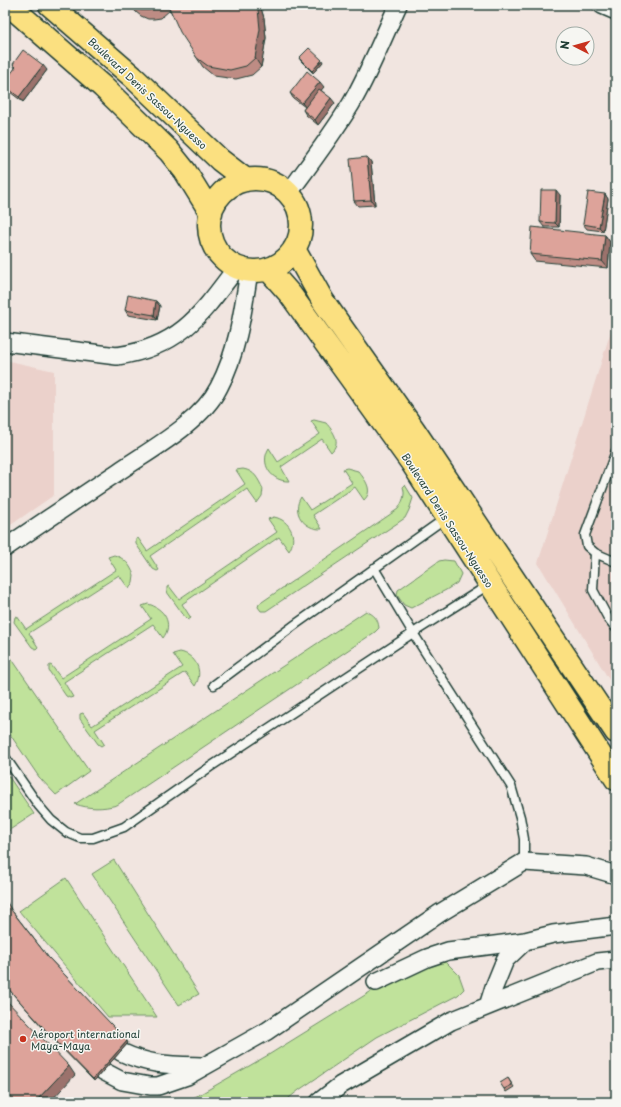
<svg xmlns="http://www.w3.org/2000/svg" width="621" height="1107" viewBox="0 0 621 1107" font-family="'Playpen Sans',sans-serif">
<style>
.built{fill:#ebd1cb}
.green{fill:#c0e29b;stroke:#709068}
.lines{fill:none;stroke-linecap:round;stroke-linejoin:round}
.lane-casing{stroke:#1f3d34;stroke-width:11}
.street-casing{stroke:#1f3d34;stroke-width:20}
.primary-casing{stroke:#1f3d34;stroke-width:25}
.lane{stroke:#f6f6f2;stroke-width:8}
.street{stroke:#f6f6f2;stroke-width:17}
.primary{stroke:#fbe080;stroke-width:22}
.wall{fill:#be8c84;stroke:#1f3d34}
.shaded-wall{fill:#9b726c;stroke:#1f3d34}
.building{fill:#dda39a;stroke:#1f3d34}
.poi-dot{fill:#c8321e;stroke:#f6f6f2;stroke-width:1.5}
.labels{text-anchor:middle;dominant-baseline:central;stroke-width:3;stroke-linejoin:round;paint-order:stroke}
.street-label{font-size:10px;fill:#1f3d34;stroke:#f6f6f2}
.poi-label{font-size:10px;fill:#1f3d34;stroke:#f6f6f2;text-anchor:start}
</style>
<rect width="100%" height="100%" fill="#f1e5e0"/>
<filter id="ink" filterUnits="userSpaceOnUse"><feTurbulence type="fractalNoise" baseFrequency=".025" numOctaves="2"/><feDisplacementMap in="SourceGraphic" scale="8" xChannelSelector="R" yChannelSelector="G"/><feConvolveMatrix kernelMatrix="1 2 1 2 8 2 1 2 1" color-interpolation-filters="sRGB"/></filter>
<g filter="url(#ink)">
<path class="built" d="M616,315v376l-78,-128z
M5,360l49,11v124l-49,34z"/>
<path class="green" d="M314,420l12,3c7,8 16,19 5,29l-9,-13 -41,28 8,14c-17,1 -30,-17 -20,-33l9,14 42,-28 -9,-13z
M347,468l11,3c7,8 16,20 6,29l-9,-13 -42,28 9,14c-18,1 -31,-17 -21,-32l9,13 42,-27 -9,-14z
M243,469c12,2 15,10 20,20l-1,7 -5,7 -10,-14 -97,67 9,14 -2,1 -4,-2 -17,-25v-5l2,-1 9,13 98,-67 -9,-14z
M405,485l8,13 -4,12 -4,8 -139,93h-5l-3,-4 1,-3 139,-95c4,-6 8,-14 5,-22z
M274,517c16,3 24,20 15,34l-10,-14 -97,67 9,14 -3,2 -3,-3 -18,-25v-5l2,-1 10,13 98,-67 -9,-13z
M114,555c11,3 16,10 20,20l-1,7 -4,7 -10,-14 -90,58 9,14 -2,2 -4,-2 -18,-25 1,-5 2,-1 9,13 90,-59 -8,-13z
M444,560l10,1 7,13 -4,9 -11,7 -35,18 -7,-3 -7,-10 1,-5 41,-29z
M148,604c16,4 26,20 15,34l-10,-14 -89,58 9,15 -3,1 -4,-2 -17,-25v-5l2,-1 10,13 90,-59 -9,-13z
M366,611c8,4 12,7 13,17l-4,4 -258,173c-15,4 -27,4 -42,-1z
M5,649l84,122 -33,24 -17,-18 -34,-50z
M180,652c16,3 24,20 15,34l-10,-14 -90,58 9,14 -3,2 -3,-2 -18,-25v-5l3,-1 9,13 90,-59 -9,-13z
M5,771l29,43 -29,19z
M114,860l85,134 -20,11 -87,-131z
M66,878l91,139h-49l-89,-106z
M442,958l17,17 5,14 -6,6 -81,42 -78,53 -15,12h-100l13,-6 73,-42 100,-62 46,-25z"/>
<g class="lines">
<g class="lane-casing">
<path id="lane" d="M616,451l-31,84 2,11 8,7 21,9
M595,553l-2,37 15,28 8,10
M374,568l39,65 98,153 9,31 4,22v23
M214,685l82,-61 151,-107
M5,757l34,49 12,14 15,12 14,6h13l31,-11 86,-60 203,-134 77,-49"/>
</g>
<g class="street-casing">
<path id="street" d="M602,5l14,6
M288,194c22,-30 44,-59 63,-90 18,-31 32,-66 47,-99
M5,342l112,14c63,-9 84,-41 120,-89
M5,548c37,-25 75,-51 113,-76 32,-22 83,-49 101,-85 19,-36 24,-77 30,-116
M376,982l51,-24 21,-7 77,-10 28,-7 63,-8
M488,1006l6,-19 11,-27 20,-19
M121,1052c29,14 52,13 84,14
M103,1071l19,10 28,5h8l29,-10 80,-45 173,-118 84,-51 62,4 30,9
M319,1102l22,-17 110,-64 146,-59 19,-2"/>
</g>
<g class="primary-casing">
<path id="primary" d="M9,5l94,82 66,64 16,20 26,42
M50,5l83,72 87,83 26,20
M209 225a46 46 0 1 1 92 0a46 46 0 1 1-92 0Z
M294,249l29,52 91,129 202,302
M268,269l22,25 122,169 204,316"/>
</g>
<use href="#lane" class="lane"/>
<use href="#street" class="street"/>
<use href="#primary" class="primary"/>
</g>
<path class="wall" d="M131,5h129l4,13 2,20 -5,29 -9,8 -16,4 -22,-3 -11,-9 -6,-9 -27,-48 -9,8 -7,1h-6l-7,-3 -5,-4z
M299,58l24,4 -10,11 -12,-12z
M13,64l34,6 -24,32 -17,-13 -1,-1v-2l10,-18z
M324,87l-3,3 14,13 -17,22 -12,-10 -3,-5 2,-3 -12,-9 -3,-5z
M367,157l4,5 4,43 -17,1 -4,-5z
M605,194l3,5 -5,32 -16,-2 -4,-5z
M560,195l-1,32h-15l-4,-5z
M616,196v33l-3,-5z
M605,235l5,7 -2,26 -73,-7 -5,-7z
M156,301l4,5 -3,14 -29,-5 -3,-5z
M13,912l35,45 80,86 -34,38 -42,-43 -47,-53z
M508,1078l6,9 -8,5 -2,-3z"/>
<path class="shaded-wall" d="M256,5h4l4,13 2,20 -5,29 -6,-9z
M322,60l1,2 -10,11 -1,-2z
M43,65l4,5 -24,32 -4,-5z
M320,82l4,5 -18,21 -4,-5z
M331,98l4,5 -17,22 -3,-5z
M367,157l4,5 4,43 -4,-5z
M556,190l4,5 -1,32 -4,-4z
M605,194l3,5 -5,32 -4,-4z
M605,235l5,7 -2,26 -6,-7z
M156,301l4,5 -3,14 -3,-5z
M127,1041l1,2 -34,38 -1,-2z
M69,1066l6,9 -25,27h-15z"/>
<path class="building" d="M132,5h27l-5,4 -6,1h-7l-6,-3z
M168,5h88l2,4 2,20 -5,29 -9,8 -16,4 -22,-4 -11,-8 -17,-26z
M309,48l13,12 -10,11 -13,-13z
M23,50l20,15 -24,32 -14,-11v-5l11,-14 -3,-3z
M307,71l13,11 -18,21 -12,-10z
M319,89l12,9 -16,22 -12,-10z
M367,157l4,43 -17,1 -4,-42z
M541,190h15l-1,33 -15,-1z
M588,192l17,2 -6,33 -16,-3z
M613,196h3v28h-3z
M532,227l73,8 -3,26 -72,-7z
M128,295l28,6 -2,14 -29,-5z
M616,490v13l-3,-12z
M5,899l7,12 36,46 79,84 -34,38 -43,-44 -45,-50z
M5,999l64,67 -34,36h-30z
M508,1078l4,7 -8,4 -4,-6z"/>
</g>
<circle class="poi-dot" cx="23" cy="1039" r="4"/>
<g class="labels">
<g class="street-label">
<text transform="translate(148 93) rotate(43)">Boulevard Denis Sassou-Nguesso</text>
<text transform="translate(448 520) rotate(57)">Boulevard Denis Sassou-Nguesso</text>
</g>
<g class="poi-label">
<text x="31" y="1033">Aéroport international<tspan x="31" dy="12">Maya-Maya</tspan></text>
</g>
</g>
<rect width="621" height="1107" fill="none" stroke="#f6f6f2" stroke-width="20"/>
<rect x="10" y="10" width="601" height="1087" fill="none" stroke="#1f3d34" stroke-width="1.5" filter="url(#ink)"/>
<g transform="translate(575 46) rotate(276)"><circle r="19" fill="#f6f6f2" stroke="#a0aca6"/>
<path d="M0-3L7 15L0 10L-7 15Z" fill="#c8321e"/>
<text y="-6" font-size="11" font-weight="bold" text-anchor="middle" fill="#1f3d34">N</text>
</g>
</svg>
